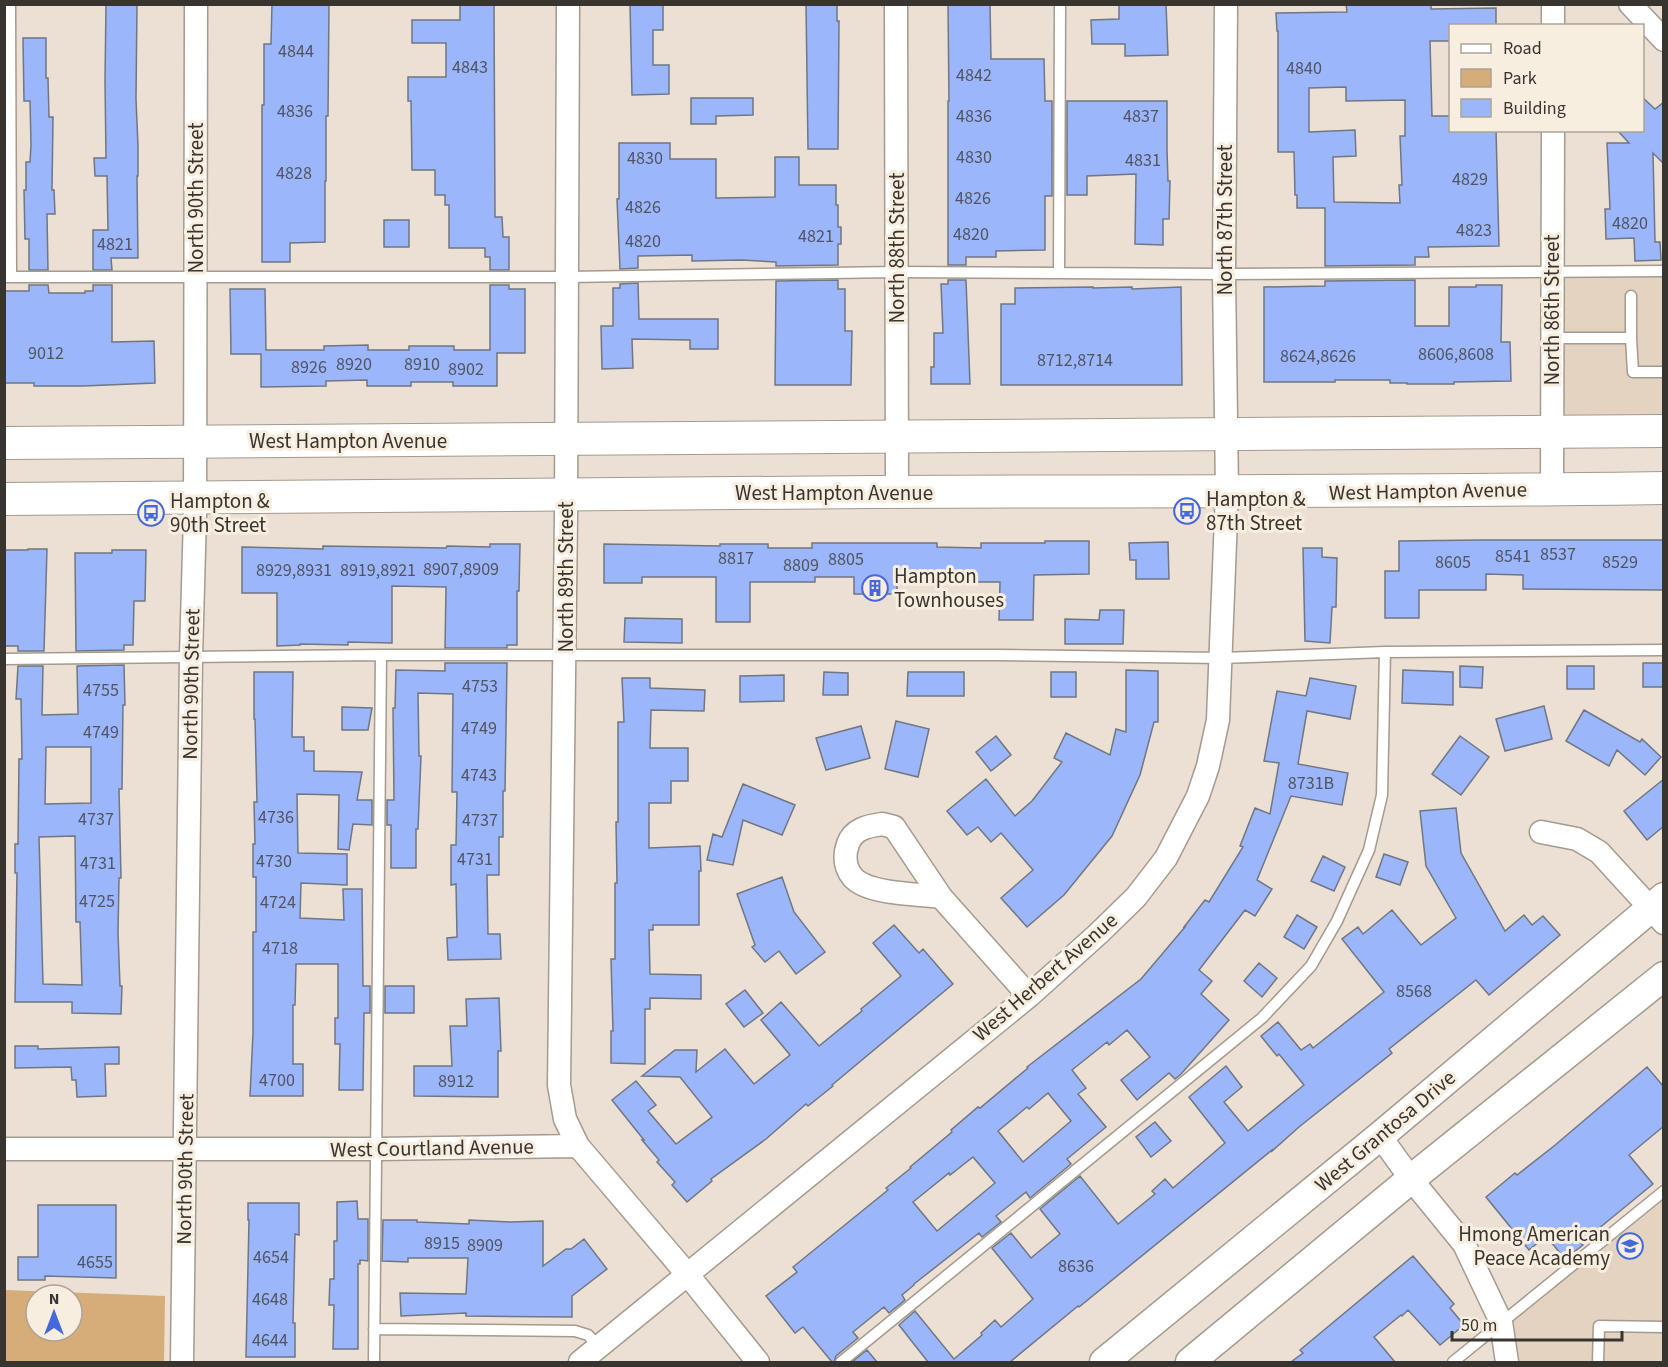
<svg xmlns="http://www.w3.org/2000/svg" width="1668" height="1367" viewBox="0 0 1668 1367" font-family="'Source Sans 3',sans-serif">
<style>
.built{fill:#e3d3c0}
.green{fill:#d6ad78;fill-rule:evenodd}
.building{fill:#9bb6fa;stroke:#707683;stroke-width:1.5;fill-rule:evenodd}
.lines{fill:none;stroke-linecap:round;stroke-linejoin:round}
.service-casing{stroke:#a49a8d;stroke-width:13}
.minor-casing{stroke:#a49a8d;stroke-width:25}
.tertiary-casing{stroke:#a49a8d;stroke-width:31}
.secondary-casing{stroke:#a49a8d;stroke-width:34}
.service{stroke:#fff;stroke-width:10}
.minor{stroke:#fff;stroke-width:22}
.tertiary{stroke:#fff;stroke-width:28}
.secondary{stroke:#fff;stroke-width:32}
.labels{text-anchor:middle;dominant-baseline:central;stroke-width:6;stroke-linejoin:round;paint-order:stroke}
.number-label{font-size:18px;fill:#515462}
.street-label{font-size:21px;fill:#38342f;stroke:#f8eee0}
.poi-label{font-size:21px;fill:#38342f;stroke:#f8eee0;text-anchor:start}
</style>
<rect width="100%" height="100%" fill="#ebe0d3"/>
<path class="built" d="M1663,271v160l-112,1 1,-160z
M1663,1191v171h-156l-6,-40z"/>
<path class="green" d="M5,1290l160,6 -1,66h-159zM36,1295h36v36h-36z"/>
<path class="building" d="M106,4h31l-1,95 2,47v30h-1l1,82h-27l1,12h-19v-40h15l-1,-54h-12l-1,-18h12l-1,-77z
M272,4h57l-1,112h-2v65h-1v61l-35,1v19h-28v-157h2v-61h7z
M460,4h34l1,213h7l1,20h6v33h-19v-13h-5v-9h-36v-43h-4v-10h-10v-25h-23l-1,-69h-3v-24h38v-34h-34v-23h48z
M630,4h33v26h-10v35h16v29l-37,1z
M806,4h31v17h2l-1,128h-30z
M948,4h42l1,55h53l1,42h7v95h-7v54l-49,1v6h-30v8h-18v-164h1z
M1119,4h47l2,51 -43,1v-12h-33l-1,-24 28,-1z
M1346,4h85v5l65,-1v18h-46v15h-20l2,75h18v14h46l3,116 -71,1 1,10h-14v8l-90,1v-58h-28v-13h-2l-1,-43h-16v-121h-1l-1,-18 71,-1zM1346,87v14l59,-1v36h-5l2,49h-3l1,18 -66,-1 -1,-45 23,-1 -1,-26 -46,2v-44z
M23,38h23v40h2l1,39h4l-1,73h2l1,24h-8l1,56h-19v-31h-4l-1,-49h2v-28h4l1,-17 -1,-44h-6z
M1642,97l13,12 9,-7v62l-11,-11 2,89h5l1,18 -26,1 -1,-23 -28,1 -1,-30h5l-3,-66h22l-12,-13h25z
M691,98h62v17l-37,1v8h-25z
M1067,101h100v48l1,32h2l-1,38h-6v26l-28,-1 1,-70 -49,2v19h-20z
M619,143h51v16h46v39l59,-1v-40h24v28h37v20h2v22h3v17h-3v21l-62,1v-4l-34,-2 -50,1v-6l-54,1v12l-18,1 -3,-70h2z
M384,220h25v27h-25z
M838,280v9h7v42h7l-1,54h-76l1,-104z
M948,280h18l4,104h-39v-17h3v-34h9l-2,-49h7z
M1415,280v46h34v-39h27v-2h26l-1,57h9l1,39 -57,1v2h-47v-1h-17v-3h-55v2h-71v-95l61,-1v-5z
M638,283l1,36h79v30h-28v-9l-58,-1 1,29 -31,1 -1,-43h12v-38h7v-4z
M29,285h19l1,8h36v-2h8v-6h19v57l42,-1 1,42 -72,3h-49v-3h-30v-92h25z
M490,285h19v4h16v64h-28v33h-44v-4h-42v4h-44v-6l-41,1v5l-65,1v-33h-30l-1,-65h35l1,61h58v-4l44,-1v5h41v-4h45v4h36z
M1093,287v1l39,-1v2l49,-2 1,98h-181v-81h14v-16z
M1480,540h184v50l-141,-1v-14l-37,-1v16h-67v28h-34v-47h14v-30z
M1045,541h44v33l-55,1 -1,45h-34l1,-38h-64v-5h-39v17h-43v-17h-39v5h-65v40h-34v-45h-74v6h-38v-39l116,2v-2h48v4h44v-5h125v4l44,1v-5h64z
M1168,542l1,37h-33v-19h-6l-1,-17z
M490,544h30l-1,47h-2v54h-10v3h-62l1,-61 -54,-1v57l-44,-1v3l-48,-1v1l-23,1v-53h-35v-46l81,2v-3l123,2 1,-2 43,1z
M1303,548h19v9l15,1 -1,49h-4l-2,36 -25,-2z
M28,549h19l-3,102h-26v-5h-14v-96h24z
M112,550h34l-1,51h-11l-1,44h-9v5l-48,1 -1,-98h37z
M1100,610h24l-1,34h-58v-25l34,1z
M625,618l57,1v24l-58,-1z
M445,663h62l-2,128h-2v46h-4v38h-12l1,59h12l1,25 -53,1 -1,-22 10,-1 -1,-53 -5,1v-40h5l1,-53h-5l1,-98 -35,-1 1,63h2l-3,73h-2v39h-25v-43h-4v-25h7l-1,-92h2l1,-38 49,1z
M1643,663h21v24h-21z
M124,665l1,40h-2l-1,84h-3l2,89h-2l-1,55 2,53h2l-1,28 -49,-1v-11h-57l2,-129h-2v-29h3l1,-85h3l-1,-60h-5l2,-33h25l-1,49 36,-1 -1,-48zM46,747h45v56l-46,1zM75,836l1,86h4l2,63 -39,-1 -4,-147z
M1460,666l23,1 -1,21 -22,-1z
M1567,666h27v23h-27z
M1126,670l32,1v51h-4l-14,53 -28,61 -48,59 -37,32 -26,-29 32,-28 -32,-37 -10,9 -13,-15 -11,8 -20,-24 39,-32 29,37 17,-15 30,-39 -8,-4 12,-25 44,22 6,-26 10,3z
M1403,670l50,2v33l-51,-2z
M254,672h39l-1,65h12v14h10v20l48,1 -5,28h15v25l-19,-1 -4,26 -11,-1 1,-54 -42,-1 1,59 49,1v31l-46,-2 -1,35 44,2 -1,-31h19l1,97h7v27h-6l-1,77h-24l1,-46h-5v-26h3v-54h-42l-1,41h-2v59h10v32h-53l3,-63v-101h3v-55h-3v-33h2l-1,-42h3l-2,-83h-1z
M824,672l24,1v22h-25z
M908,672h56v24h-57z
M1051,672h25v25h-25z
M784,675v26l-44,1v-26z
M622,678h28v10l55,2 -1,21 -53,-1 -1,38h38v33h-17v22h-22v45l51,-2 1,25h-2v54h-46v5h-4l1,44 51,1v24l-51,-1v11h-5v55l-34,-1v-32h2l-2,-72h4v-76h2l-1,-61h2v-100h6z
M1310,678l46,8 -6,33 -43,-8 -9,53 50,9 -6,32 -51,-9 -34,84 15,9 -17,27 -10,-6 -46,60 13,11 -11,13 28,26 -48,54 -6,5 -6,-6 -32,27 -16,-20 29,-23 -23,-27 -18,15 -2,-3 -35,28 14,18 -8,6 28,33 -39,32 4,5 -41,34 -4,-6 -30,24 5,6 -19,15 -3,-4 -65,51v1l-12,10 3,5 -16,13 -5,-6 -31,25 5,6 -22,18 -2,6h-2l-29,-35 -8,6 -29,-37 31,-24 -4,-5 95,-77 -2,-2 25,-20 -1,-1 42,-35 -1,-2 27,-23 2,1 48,-40 -1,-1 114,-88 44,-52h-1l21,-27 4,2 34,-55 -3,-1 15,-38 15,6 9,-51 -15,-2 13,-70 29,5zM1048,1093l23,28 -48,41 -25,-31 29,-24 2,2zM973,1157l22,26 -58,48 -24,-29 36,-29 1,2z
M1544,706l8,33 -47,12 -9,-32z
M342,707l30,1 -4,22h-26z
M1584,710l56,32 2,-3 19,18 -16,18 -28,-25 -8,16 -43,-25z
M896,721l33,8 -11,48 -33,-8z
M861,726l9,32 -44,12 -10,-32z
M996,736l15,19 -20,16 -15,-19z
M1460,736l29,21 -28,38 -29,-21z
M1664,779v47l-17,14 -23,-29z
M743,784l52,21 -13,30 -39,-15 -10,45 -26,-5 6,-26 9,3z
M1456,808l5,45 44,78 19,-16 8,10 11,-9 17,19 -71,60 -13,-15 -87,69 3,4 -93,74 -27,24v-1l-193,157 -1,-1 -68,56h-82l-29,-37 16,-14 39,48 28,-24 -1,-2 14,-13 6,7 32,-28 -41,-51 19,-15 20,25 29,-24 -20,-25 40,-33 38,48 37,-30 -3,-3 13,-12 8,9 52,-45 -36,-46 37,-31 16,21 -18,15 24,29 56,-46 -25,-31 -2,2 -16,-20 17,-14 23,28 9,-6 3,4 71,-56 -42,-53 16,-12 5,7 29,-24 29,35 35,-27 -30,-52 -6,-55z
M1384,854l24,8 -8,23 -24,-8z
M1323,856l22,11 -11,24 -23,-10z
M782,877l12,35 31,40 -29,22 -17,-23 -14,11 -13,-15 3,-2 -18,-51z
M1297,915l20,12 -13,22 -20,-12z
M894,925l25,28 4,-4 30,35 -121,101 1,1 -25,20 -2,-2 -40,35 -55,40 1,2 -25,21 -15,-17 3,-3 -18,-20 2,-2 -17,-20h2l-32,-40 24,-19 20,24 -8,6 28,33 36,-27 -32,-40 -38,-1 33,-26h22l-1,22 29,-23 29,35 36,-29 -29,-35 20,-18 38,44 43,-35 -1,-2 40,-33 -28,-33z
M1259,963l18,15 -15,19 -18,-16z
M385,986h29v27h-29z
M745,990l18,23 -19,14 -18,-23z
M499,998l2,53h-3v46l-84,-1v-30h38l-2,-40h17l-1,-27z
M15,1046h23v3l81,-2v17h-14l1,32 -29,1 -1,-17h-4l-1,-13 -56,1z
M1647,1067l17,20v39l-35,29 24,29 -72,59 2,2 -18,14 -19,-23 -17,14 -43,-53 29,-24 2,2 37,-29z
M1155,1122l16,19 -20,16 -15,-20z
M357,1201l1,18h10v42l-8,-1v4h-2v85h-25l1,-44h-5l1,-26h4v-38h3v-39z
M248,1203h51v32l-4,-1 -2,89h2v34h-49l3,-137h-1z
M38,1205h78v73l-71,-2v4h-27v-23h20z
M383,1220h34v2l52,2v-4l41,2 33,-1v45l23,-17h5l13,-10 23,30 -35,27v21l-106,-1v-3l-65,3 -1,-23 66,1 2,-36h-60v4l-26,-1z
M1413,1256l41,48 -4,4 14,17 -24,20 -32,-35 -6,6 -1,-1 -27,22 21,25h-104l12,-9 -3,-3z
M867,1350l10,12h-25z"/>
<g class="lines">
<g class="service-casing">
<path id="service" d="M10,4l1,273
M1059,273l1,-269
M4,277h563l330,-5 327,2 440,-3
M1631,296v42
M1552,338h79l2,34h31
M4,659l377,-4h614l226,3 164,-6 279,-2
M374,1329l201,2 13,4 11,12
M374,1362l7,-707
M841,1362l421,-344 49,-52 26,-45 32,-71 13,-55 3,-143
M1453,1362l211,-171
M1598,1362l1,-36 65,1"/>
</g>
<g class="minor-casing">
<path id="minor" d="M568,4l-2,510 -7,571 6,34 13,27 110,129 70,87
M896,4l1,488
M1630,4l34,36
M1553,26v-22
M1552,490l1,-360
M882,824l12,3 47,70c-22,-3 -60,-3 -79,-13 -15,-7 -20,-24 -14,-40 5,-15 20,-18 34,-20z
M1541,832l36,7 22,13 65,71
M941,897l88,99
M1380,1136l31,43 53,65 37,78 6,40
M4,1149h372l202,-3
M182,1362l9,-706 4,-140 1,-512
M580,1362l449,-366 69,-62 38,-37 30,-39 32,-62 10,-30 10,-46 9,-228 -3,-218 2,-270"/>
</g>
<g class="tertiary-casing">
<path id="tertiary" d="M1104,1362l276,-226 284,-239
M1190,1362l221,-183 253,-203"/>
</g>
<g class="secondary-casing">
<path id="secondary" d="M4,443l1660,-12
M4,499c290,-1 578,-6 868,-7 264,-1 527,0 792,-4"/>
</g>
<use href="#service" class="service"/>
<use href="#minor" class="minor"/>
<use href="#tertiary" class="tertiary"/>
<use href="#secondary" class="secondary"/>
</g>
<defs>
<g id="bus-ring" transform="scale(1.35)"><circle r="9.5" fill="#f8eee0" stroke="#4568db" stroke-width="1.5"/><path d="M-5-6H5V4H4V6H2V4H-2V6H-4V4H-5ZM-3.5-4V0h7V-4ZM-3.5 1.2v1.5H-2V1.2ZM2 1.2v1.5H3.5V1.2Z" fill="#4568db"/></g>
<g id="building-ring" transform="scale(1.35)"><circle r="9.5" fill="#f8eee0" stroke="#4568db" stroke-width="1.5"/><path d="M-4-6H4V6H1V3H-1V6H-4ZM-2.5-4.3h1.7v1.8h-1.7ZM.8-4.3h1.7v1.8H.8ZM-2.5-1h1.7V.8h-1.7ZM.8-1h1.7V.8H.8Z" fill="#4568db"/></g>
<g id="school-ring" transform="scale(1.35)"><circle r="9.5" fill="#f8eee0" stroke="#4568db" stroke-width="1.5"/><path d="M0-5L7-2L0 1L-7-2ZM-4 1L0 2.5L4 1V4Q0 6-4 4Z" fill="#4568db"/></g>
</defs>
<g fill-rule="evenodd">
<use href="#bus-ring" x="1187" y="511"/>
<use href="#bus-ring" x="151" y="513"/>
<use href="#building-ring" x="875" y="588"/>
<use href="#school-ring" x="1630" y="1246"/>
</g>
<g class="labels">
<g class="number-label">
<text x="296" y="51">4844</text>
<text x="470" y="67">4843</text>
<text x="1304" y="68">4840</text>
<text x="974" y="75">4842</text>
<text x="295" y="111">4836</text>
<text x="974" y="116">4836</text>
<text x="1141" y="116">4837</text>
<text x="974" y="157">4830</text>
<text x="645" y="158">4830</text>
<text x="1143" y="160">4831</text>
<text x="294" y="173">4828</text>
<text x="1470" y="179">4829</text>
<text x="973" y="198">4826</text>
<text x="643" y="207">4826</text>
<text x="1630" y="223">4820</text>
<text x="1474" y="230">4823</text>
<text x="971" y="234">4820</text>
<text x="816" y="236">4821</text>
<text x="643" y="241">4820</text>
<text x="115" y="244">4821</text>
<text x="46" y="353">9012</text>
<text x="1456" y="354">8606,8608</text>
<text x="1318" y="356">8624,8626</text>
<text x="1075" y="360">8712,8714</text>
<text x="354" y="364">8920</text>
<text x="422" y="364">8910</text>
<text x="309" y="367">8926</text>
<text x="466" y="369">8902</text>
<text x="1558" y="554">8537</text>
<text x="1513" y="556">8541</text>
<text x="736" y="558">8817</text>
<text x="846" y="559">8805</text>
<text x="1453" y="562">8605</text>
<text x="1620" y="562">8529</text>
<text x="801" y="565">8809</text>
<text x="461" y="569">8907,8909</text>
<text x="294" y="570">8929,8931</text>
<text x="378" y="570">8919,8921</text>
<text x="480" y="686">4753</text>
<text x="101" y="690">4755</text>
<text x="479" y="728">4749</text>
<text x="101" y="732">4749</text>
<text x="479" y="775">4743</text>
<text x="1311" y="783">8731B</text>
<text x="276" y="817">4736</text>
<text x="96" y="819">4737</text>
<text x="480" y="820">4737</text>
<text x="475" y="859">4731</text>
<text x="274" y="861">4730</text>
<text x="98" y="863">4731</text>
<text x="97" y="901">4725</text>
<text x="278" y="902">4724</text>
<text x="280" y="948">4718</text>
<text x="1414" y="991">8568</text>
<text x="277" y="1080">4700</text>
<text x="456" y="1081">8912</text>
<text x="442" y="1243">8915</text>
<text x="485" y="1245">8909</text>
<text x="271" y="1257">4654</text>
<text x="95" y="1262">4655</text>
<text x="1076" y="1266">8636</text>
<text x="270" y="1299">4648</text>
<text x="270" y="1340">4644</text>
</g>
<g class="street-label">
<text transform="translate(196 198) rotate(-90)">North 90th Street</text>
<text transform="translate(1225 220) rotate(-90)">North 87th Street</text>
<text transform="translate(897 248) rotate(-90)">North 88th Street</text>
<text transform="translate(1552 310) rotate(-90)">North 86th Street</text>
<text x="348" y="441">West Hampton Avenue</text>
<text transform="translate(1428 491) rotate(-1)">West Hampton Avenue</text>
<text x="834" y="493">West Hampton Avenue</text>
<text transform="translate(566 577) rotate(-90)">North 89th Street</text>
<text transform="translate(191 684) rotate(-89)">North 90th Street</text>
<text transform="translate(1045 977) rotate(-41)">West Herbert Avenue</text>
<text transform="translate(1385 1131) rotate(-40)">West Grantosa Drive</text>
<text transform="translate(432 1148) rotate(-1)">West Courtland Avenue</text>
<text transform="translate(185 1169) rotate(-89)">North 90th Street</text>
</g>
<g class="poi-label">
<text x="1206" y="499">Hampton &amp;<tspan x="1206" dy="24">87th Street</tspan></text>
<text x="170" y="501">Hampton &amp;<tspan x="170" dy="24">90th Street</tspan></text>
<text x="894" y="576">Hampton<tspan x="894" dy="24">Townhouses</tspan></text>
<text x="1610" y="1234" text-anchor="end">Hmong American<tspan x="1610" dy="24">Peace Academy</tspan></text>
</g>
</g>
<rect width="1668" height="1367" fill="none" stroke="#38342f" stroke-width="12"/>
<rect x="1449" y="24" width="195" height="108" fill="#f8eee0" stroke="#aba499" stroke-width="1.5"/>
<rect x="1461" y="44" width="30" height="9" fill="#ffffff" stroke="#aba499" stroke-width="1.5"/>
<text x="1503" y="54" font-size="18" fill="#38342f">Road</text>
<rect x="1461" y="69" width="30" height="18" fill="#d6ad78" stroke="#aba499" stroke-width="1.5"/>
<text x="1503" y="84" font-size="18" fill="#38342f">Park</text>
<rect x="1461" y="99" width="30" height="18" fill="#9bb6fa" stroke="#aba499" stroke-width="1.5"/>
<text x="1503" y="114" font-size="18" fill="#38342f">Building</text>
<g transform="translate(54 1313)"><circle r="28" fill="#f8eee0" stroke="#aba499" stroke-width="1.5"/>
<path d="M0-4.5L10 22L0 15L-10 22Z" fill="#4568db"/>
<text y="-9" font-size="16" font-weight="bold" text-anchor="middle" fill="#38342f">N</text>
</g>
<path d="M1452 1331v9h170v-9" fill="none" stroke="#38342f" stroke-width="3"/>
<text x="1461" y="1331" font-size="18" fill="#38342f" stroke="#f8eee0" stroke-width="4.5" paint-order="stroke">50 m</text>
</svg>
